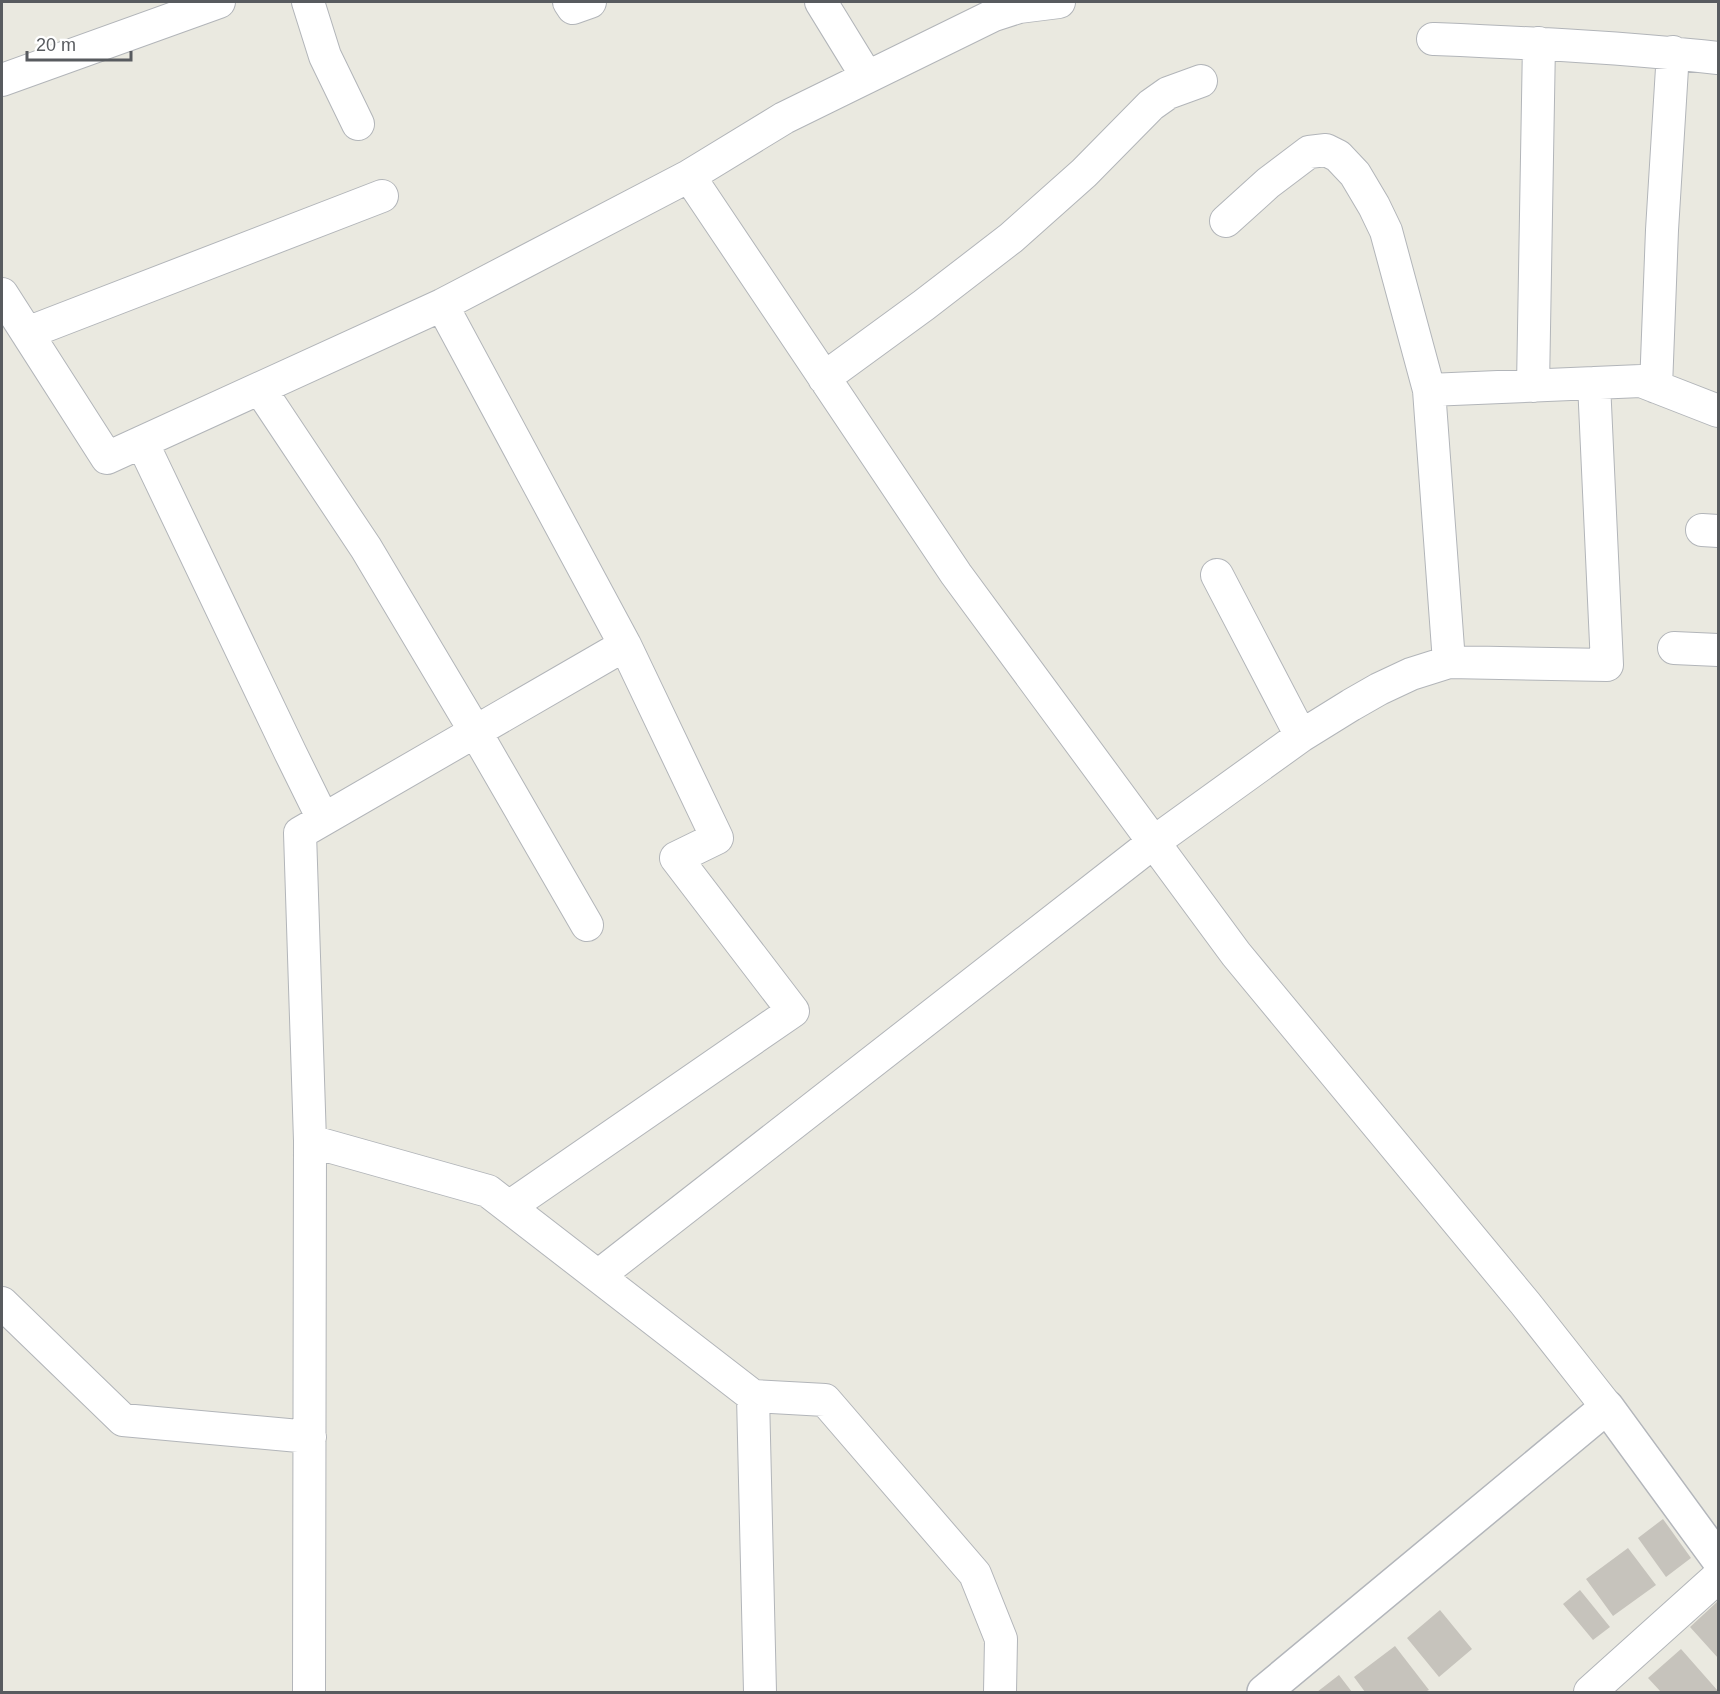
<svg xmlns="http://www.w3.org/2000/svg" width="1720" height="1694" viewBox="0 0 1720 1694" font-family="Helvetica,sans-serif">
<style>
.building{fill:#c6c3bc}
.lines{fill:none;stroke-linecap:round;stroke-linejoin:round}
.street-casing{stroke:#b2b5b9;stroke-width:34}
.secondary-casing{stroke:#b3b6bb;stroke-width:36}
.street{stroke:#fff;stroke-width:32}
.secondary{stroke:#fff;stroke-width:33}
</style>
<rect width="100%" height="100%" fill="#eae9e0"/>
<path class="building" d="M1663,1519l28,39 -25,19 -28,-39z
M1628,1548l28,37 -43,31 -27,-37z
M1580,1590l30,37 -17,13 -30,-36z
M1718,1601v57l-28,-31z
M1440,1610l32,39 -33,28 -32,-39z
M1395,1646l34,44 -4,2h-60l-11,-15z
M1681,1649l37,42v1h-57l-13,-14z
M1339,1675l13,17h-35z"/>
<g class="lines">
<g class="street-casing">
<path id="street" d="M308,2l17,54 33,68
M569,2l4,6 17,-6
M821,2l46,75
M1433,39c95,4 191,8 285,19
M2,80l217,-78
M689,176l95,-58 210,-103 25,-8 40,-5
M1226,221l42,-38 41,-31 17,-2 12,6 17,18 19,32 12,25 43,159
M2,294l105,164 335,-153 247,-129 267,398 280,380 289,349 82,104
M27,333l355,-137
M824,378l100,-73 87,-67 73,-65 67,-68 17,-12 33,-12
M1533,386l6,-343
M1656,387l6,-157 11,-178
M260,389l106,159 109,183 112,194
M142,442l148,310 33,67
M1702,530l16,1
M1217,575l84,161
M1674,648l44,2
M1449,662l-20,-272 212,-9 77,30
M310,1141l-10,-308 325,-188 -183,-340
M509,1207l284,-196 -117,-153 41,-20 -92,-193
M598,1276l556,-434 147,-106 50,-31 28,-16 32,-15 38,-12 158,3 -13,-282
M2,1303l121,117 187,17
M753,1396l72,4 150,174 26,65 -1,53
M309,1692l1,-551 178,50 265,205 7,296
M1590,1692l128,-115"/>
</g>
<g class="secondary-casing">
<path id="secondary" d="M1264,1692l343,-285 111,152"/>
</g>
<use href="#street" class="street"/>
<use href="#secondary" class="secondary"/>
</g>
<rect width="1720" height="1694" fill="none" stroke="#585b5f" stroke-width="6"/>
<path d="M27 51v9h104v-9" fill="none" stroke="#585b5f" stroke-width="3"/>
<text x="36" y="51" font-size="18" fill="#585b5f" stroke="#ffffff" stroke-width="4.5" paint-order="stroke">20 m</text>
</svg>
